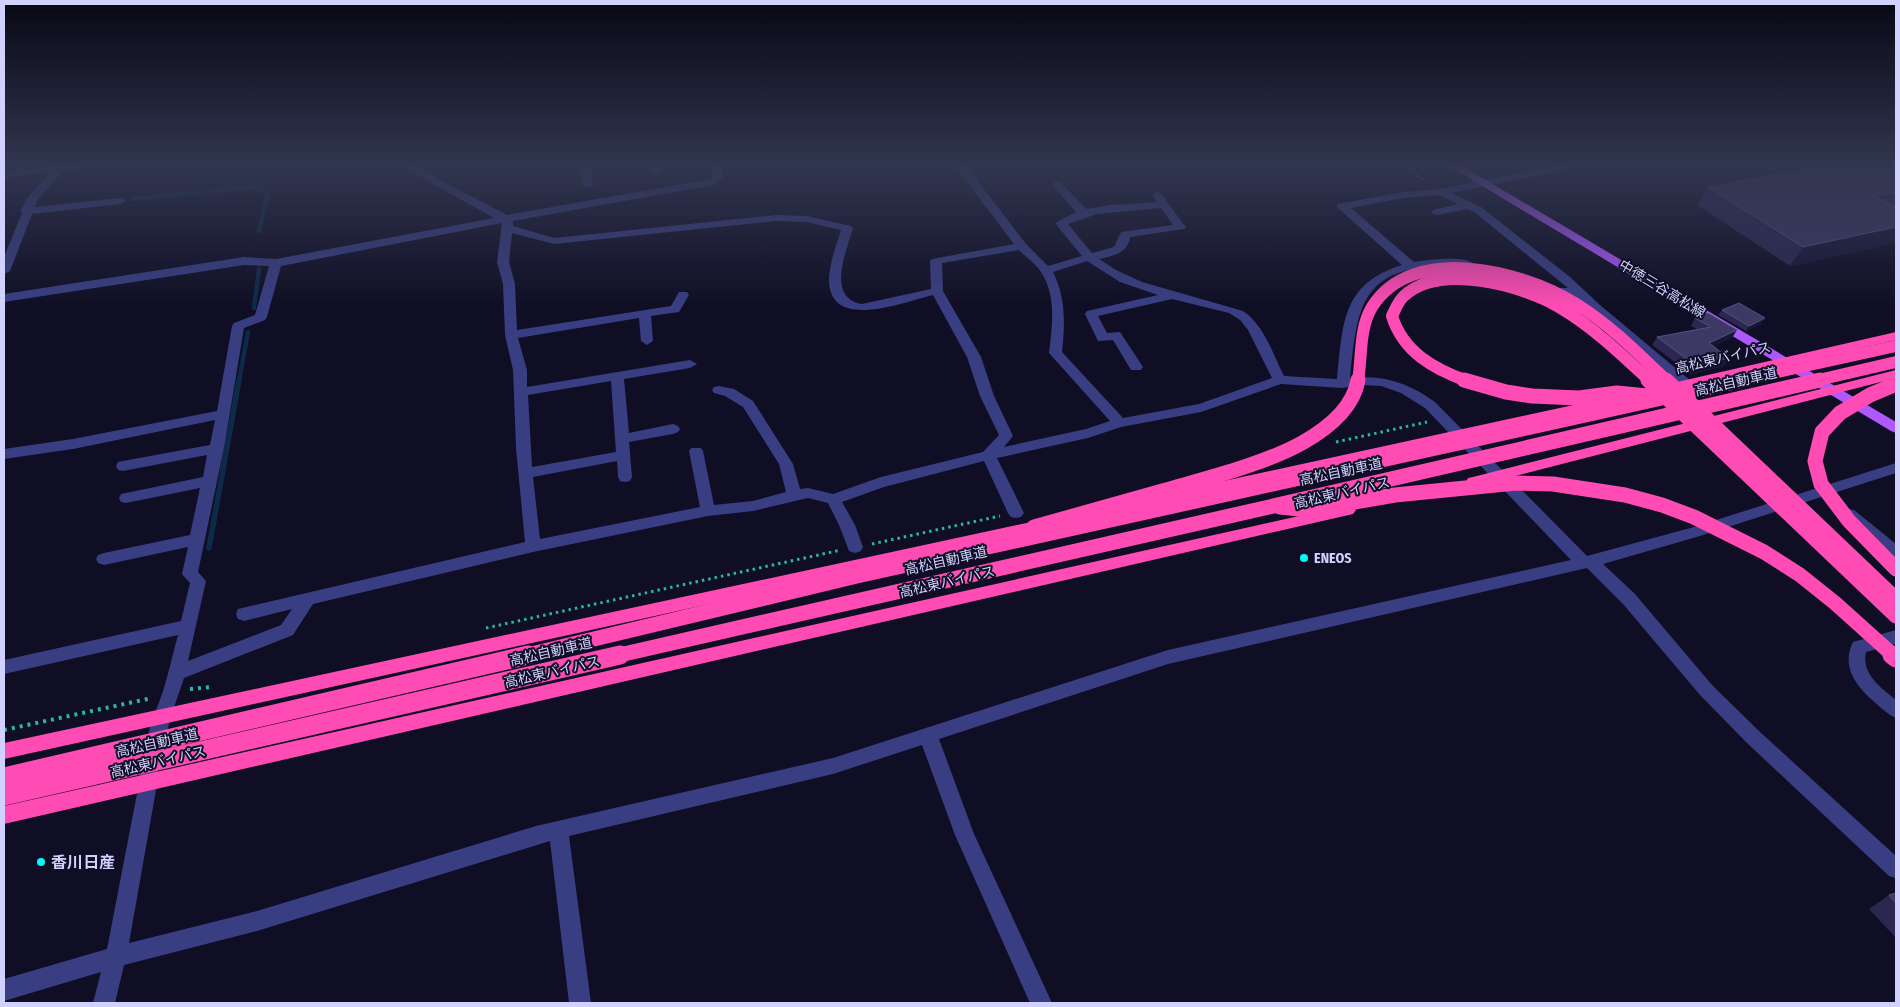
<svg xmlns="http://www.w3.org/2000/svg" width="1900" height="1007" viewBox="0 0 1900 1007" font-family="'Fira Sans Condensed','Noto Sans JP',sans-serif">
<style>
.lines{fill:none;stroke-linecap:round;stroke-linejoin:round}
.stream-far1{stroke:#0d2a49;stroke-width:4.5}
.stream{stroke:#0d2a49;stroke-width:5.5}
.path-far2{stroke:#2eb59f;stroke-width:2.5;stroke-dasharray:2 3;stroke-linecap:butt}
.path-far1{stroke:#2eb59f;stroke-width:3;stroke-dasharray:2.5 4;stroke-linecap:butt}
.path{stroke:#2eb59f;stroke-width:4;stroke-dasharray:3 5;stroke-linecap:butt}
.minor{fill:#393e83;fill-rule:evenodd}
.major{fill:#af58ff;fill-rule:evenodd}
.highway{fill:#ff4cb4;fill-rule:evenodd}
.highway-bridge-far2{stroke:#ff4cb4;stroke-width:12}
.highway-bridge-far1{stroke:#ff4cb4;stroke-width:15}
.highway-bridge{stroke:#ff4cb4;stroke-width:19}
.wall{fill:#2b2751}
.shaded-wall{fill:#181537}
.building{fill:#3c3964;stroke:#54517c}
.poi-dot{fill:#00fbfa;stroke:#0f0e24;stroke-width:2}
.labels{text-anchor:middle;dominant-baseline:central;stroke-width:4;stroke-linejoin:round;paint-order:stroke}
.street-label{font-size:14px;fill:#d1d1ff;stroke:#0f0e24}
.poi-label{font-size:14px;font-weight:bold;fill:#d1d1ff;stroke:#0f0e24;text-anchor:start}
.near-poi-label{font-size:16px;font-weight:bold;fill:#d1d1ff;stroke:#0f0e24;text-anchor:start}
</style>
<rect width="100%" height="100%" fill="#0f0e24"/>
<g class="lines">
<path class="stream-far1" d="M132,199l121,-12 13,5 1,5 -8,34
M254,308l5,-39
M239,381l9,-49"/>
<path class="stream" d="M209,548l30,-168"/>
<path class="path-far2" d="M1405,166l20,15"/>
<path class="path-far1" d="M1336,442l91,-20
M872,544l128,-28
M486,628l355,-78"/>
<path class="path" d="M190,689l23,-2
M4,730l148,-32"/>
<path class="minor" d="M50,166h31l-1,2 -16,3 -26,28 -3,8 86,-9 5,3 -5,3 -89,10 -22,57 -6,3v-17l18,-44 -2,-2 9,-15 22,-24 -47,6v-6z
M401,166h13l93,49 199,-35 6,-2 -1,-12h10l2,13 -10,6 -200,36v5l41,12 222,-23 31,1 44,10 2,2c-7,24 -27,70 9,76l69,-15 -1,-28 2,-2 82,-15 -59,-78h11l60,78 22,22 34,-10 -27,-33 21,-11 -23,-26 -1,-2 1,-2h8l25,27 25,-4 46,-3 -5,-7 5,-3 4,1 23,32 2,2 -2,2 -54,8c-2,16 -17,19 -31,22l17,11 26,12 101,29c21,14 30,43 41,65l53,3c6,-55 4,-95 65,-114l-64,-57 -1,-2 1,-2 65,-12 37,-3 112,-23h22l-5,3 -118,24 30,14 89,70 30,28 91,76 2,3 -2,3h-10l-89,-76 -32,-17 -2,-3 2,-3h8l-95,-77 -6,-2 -30,6 -4,-1 -2,-2 2,-2 25,-6 -19,-9 -36,3 -52,10 63,54c13,-2 50,-7 60,2 -6,6 -18,2 -26,2 -87,0 -91,40 -98,113 31,-6 60,5 85,23l152,154 107,-29 202,-64v10l-196,63 -97,28 32,30 77,91 47,46 137,125v22l-7,-2 -142,-133 -47,-48 -77,-91 -36,-36 -419,96 -229,75 35,95 78,169h-22l-75,-168 -33,-90 -89,29 -264,62 22,167h-22l-19,-162 -293,90 -133,34 -9,38h-22l8,-31 -97,29v-22l103,-30 34,-176 2,-6 7,-2 7,2 2,6 -30,170 128,-32 279,-85 297,-68 335,-108 403,-90 -146,-152 -24,-15 -20,-7 -19,-1 -20,3 -61,-4 -80,28 -80,15 -33,11 -91,20 27,55 -3,4 -5,1 -5,-1 -3,-4 -24,-52 -100,26 -42,15 13,23 8,22 -2,4 -6,2 -6,-2 -10,-26 -11,-22 -20,-5 -55,13 -45,5 -175,36 -220,52 -20,31 -109,43 -13,38 -10,40 -6,2 -6,-2c-8,-17 10,-50 15,-68 5,-17 9,-35 14,-53l-174,39v-14l177,-39 9,-38 -8,-9 6,-27 -84,18 -6,-2 -2,-4 2,-4 6,-2 86,-18 10,-47 -74,15 -5,-1 -2,-4 2,-4 5,-1 77,-16 4,-22 -84,16 -5,-1 -2,-4 2,-4 5,-1 87,-16 5,-25 -142,29 -69,10v-10l69,-10 144,-28 15,-85 2,-3 21,-8 14,-49 -25,-1 -240,37v-8l240,-37 32,2 218,-41zM1161,208l12,17 -52,7 -7,15 -22,6 -24,-29 29,-10zM776,221l31,1 34,8c-5,16 -11,32 -12,48 -1,55 74,24 104,17l34,62 13,39 19,39 -16,17 -102,25 -48,17 -25,-6 -8,1 -7,-25 -40,-63 -19,-12 -15,-3 -5,1 -2,3 2,3 11,3 18,11 36,57 7,28 -33,9 -39,4 -11,-54 -2,-3h-10l-2,3 11,56 -160,32 -7,-62 84,-16 1,16 2,4 5,1 5,-1 2,-4 -3,-35 44,-8 5,-2 2,-3 -2,-3 -5,-2 -44,9 -5,-54 66,-11 7,-4 -7,-4 -163,27v-17l-9,-32 121,-20 2,23 6,4 6,-4 -2,-25 28,-4 10,-17 -2,-3h-8l-8,14 -154,24 -2,-46 -6,-22 3,-29 42,11zM502,223l-5,39 6,22 2,51 8,35 3,78 9,94 -287,67 -2,5 2,5 6,2 48,-12 -11,16 -93,36 18,-80 -8,-9 26,-124 20,-120 21,-8 2,-3 14,-51zM1019,250c7,7 17,14 22,22 16,24 11,55 8,81l61,68 -24,8 -82,18 9,-11 -19,-40 -13,-39 -38,-66 -1,-28zM1087,261l33,21 38,13 -71,16 -2,3 13,27 15,-1 18,30h10l2,-3 -23,-35 -13,1 -9,-17 74,-17 57,14 11,7 8,10 24,48 -73,26 -76,14 -61,-66c3,-28 4,-54 -9,-80zM611,381l5,71 -84,15 -4,-72z
M542,166h11l-5,3z
M580,166h10l3,19 -1,2h-8l-1,-2z
M650,166h10l1,5 -5,3 -4,-1z
M1849,509l5,1 42,34v14l-6,-2 -46,-38 -3,-4 3,-4z
M1896,630v14l-30,8c-5,22 15,36 30,48v18l-6,-3c-22,-18 -53,-41 -37,-73z"/>
<path class="major" d="M1449,166h13l434,256v11l-5,-2z"/>
<path class="highway" d="M1896,332v8l-232,53 -5,-1 -2,-3 2,-3 5,-1z
M1896,370v8l-423,109 -5,-1 -2,-4 2,-4 5,-1z
M1624,394l5,1 2,3 -2,3 -493,109 -5,-1 -3,-4 3,-4 5,-1z
M1348,505l5,1 3,4 -3,4 -1349,310v-18z
M1045,519l5,2 3,4 -3,4 -1046,230v-16z"/>
<path class="highway-bridge-far2" d="M1358,381c4,-23 1,-53 14,-74 40,-64 149,-37 203,-4 34,21 63,50 92,78
M1467,381c-33,-12 -64,-29 -75,-65 3,-6 6,-15 12,-20 36,-33 117,-11 155,11 34,20 62,47 91,74
M1737,381l159,-35
M1814,381l82,-19"/>
<path class="highway-bridge-far1" d="M1464,380l42,12 26,4 47,2 38,-5 30,3
M1648,380l248,236
M1666,380l230,219
M1896,384l-26,11 -30,18 -18,19 -7,29 6,23 28,37 47,48
M1280,507l29,3 86,-15 121,-12 37,1 72,11 37,10 32,12 70,35 36,23 35,28 59,53
M1034,527c44,-12 88,-25 132,-37 42,-12 98,-26 136,-47 25,-14 51,-34 56,-63
M523,656l334,-80 886,-196
M615,656c401,-92 804,-182 1205,-276"/>
<path class="highway-bridge" d="M1892,655l4,3
M4,777l524,-122
M4,796l616,-141"/>
</g>
<path class="wall" d="M1851,167l45,2v74l-106,23 -93,-61 11,-18z
M1722,310l40,14 -16,7 -28,-16z
M1695,318l37,20 -19,8 16,12 -5,8 -33,8 -39,-29 5,-8 40,-8 -6,-3z
M1896,893v45l-27,-29 20,-14z"/>
<path class="shaded-wall" d="M1896,227v16l-106,23 13,-19z
M1765,318l-3,6 -16,7 3,-5z
M1737,330l-5,8 -28,13 5,-8z
M1729,358l-5,8 -33,8 5,-8z"/>
<path class="building" d="M1823,166h27l1,1 11,-1h30l4,3v24l-23,2 23,13v19l-93,20 -95,-60z
M1739,303l26,15 -16,8 -27,-16z
M1708,313l29,17 -28,13 20,15 -33,8 -39,-29 54,-10 -16,-9z
M1896,893v10l-7,-8z"/>
<linearGradient id="sky" x2="0" y2="1"><stop stop-color="#080814"/><stop offset="0.54" stop-color="#313650"/><stop offset="1" stop-color="#313650" stop-opacity="0"/></linearGradient>
<rect width="1900" height="307" fill="url(#sky)"/>
<g class="poi-dot">
<circle cx="1304" cy="558" r="5"/>
<circle cx="41" cy="862" r="5"/>
</g>
<g class="labels">
<g class="street-label">
<text transform="translate(1662 289) rotate(31)">中徳三谷高松線</text>
<text transform="translate(1723 358) rotate(-13)">高松東バイパス</text>
<text transform="translate(1736 382) rotate(-13)">高松自動車道</text>
<text transform="translate(1341 472) rotate(-12)">高松自動車道</text>
<text transform="translate(1342 493) rotate(-13)">高松東バイパス</text>
<text transform="translate(946 561) rotate(-13)">高松自動車道</text>
<text transform="translate(947 582) rotate(-13)">高松東バイパス</text>
<text transform="translate(551 652) rotate(-13)">高松自動車道</text>
<text transform="translate(552 672) rotate(-13)">高松東バイパス</text>
<text transform="translate(157 743) rotate(-13)">高松自動車道</text>
<text transform="translate(158 762) rotate(-13)">高松東バイパス</text>
</g>
<g class="poi-label">
<text x="1314" y="558">ENEOS</text>
</g>
<g class="near-poi-label">
<text x="51" y="862">香川日産</text>
</g>
</g>
<rect width="1900" height="1007" fill="none" stroke="#d1d1ff" stroke-width="10"/>
</svg>
